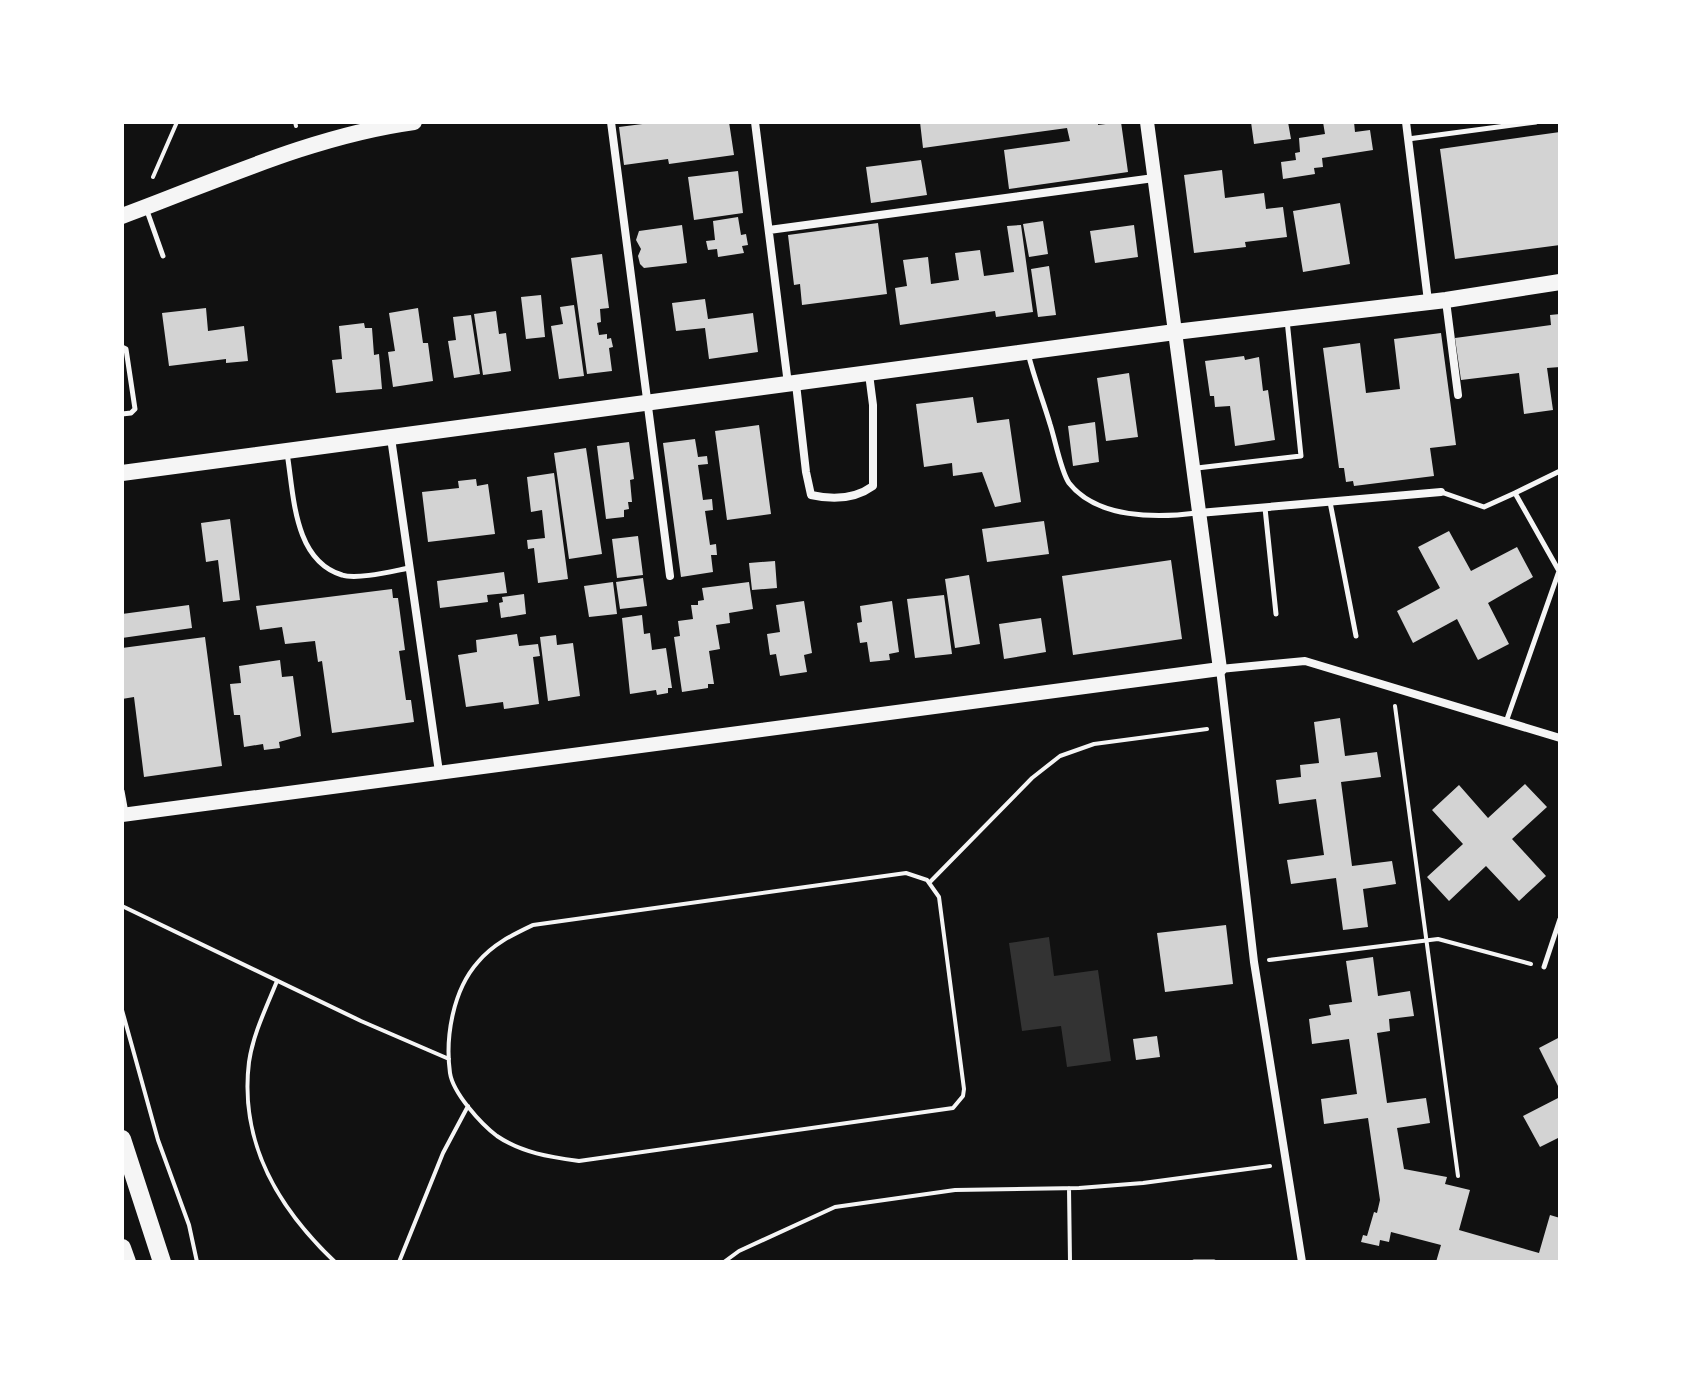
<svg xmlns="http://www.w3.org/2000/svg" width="1682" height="1384" viewBox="0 0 1682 1384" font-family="'Noto Sans',sans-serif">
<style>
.water{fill:#333}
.building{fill:#d3d3d3}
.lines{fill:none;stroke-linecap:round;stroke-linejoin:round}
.path{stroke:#f5f5f5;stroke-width:4}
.service{stroke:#f5f5f5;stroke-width:5}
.minor{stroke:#f5f5f5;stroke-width:8}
.tertiary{stroke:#f5f5f5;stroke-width:14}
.secondary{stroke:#f5f5f5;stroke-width:16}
.primary{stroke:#f5f5f5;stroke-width:18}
</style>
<rect width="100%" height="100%" fill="#111"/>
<path class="water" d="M1049,937l5,39 44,-6 13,91 -44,6 -6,-41 -39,5 -13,-88z"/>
<path class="building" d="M658,122h71l5,33 -65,9 -1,-5 -44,6 -5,-38z
M920,122h178v3l23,-3 7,50 -119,17 -5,-39 66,-9 -3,-13 -144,20z
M1251,122h37l3,17 -37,5z
M1323,122h31l1,10 15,-2 3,20 -51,8 1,9 -9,1 1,6 -32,5 -2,-17 15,-2 -1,-7 5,-1 -1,-14 26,-4z
M1560,132v113l-105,14 -15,-110z
M921,160l6,35 -56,8 -5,-36z
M1222,170l3,28 39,-5 2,16 17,-2 4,30 -42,5 1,5 -52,6 -10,-78z
M738,171l5,42 -49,7 -6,-43z
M1340,203l10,61 -47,8 -10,-61z
M738,217l3,18 5,-1 2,11 -6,1 2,7 -26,4 -1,-8 -9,1 -2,-9 9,-1 -2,-19z
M1043,221l5,33 -19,3 -6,-33z
M878,223l9,71 -85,11 -2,-21 -6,1 -6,-50z
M682,225l5,38 -43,5 -4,-4 -2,-8 3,-7 -5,-9 3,-9z
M1021,225l12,87 -37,5 -1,-6 -95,14 -5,-37 12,-2 -4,-26 25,-3 3,27 28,-4 -4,-27 25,-3 4,26 30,-4 -7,-46z
M1134,225l4,32 -43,6 -5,-32z
M602,254l7,54 -9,1 1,13 -4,1 2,12 8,-1v5l4,-1 2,9 -4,1 3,23 -25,3 -16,-116z
M1049,266l7,49 -18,2 -7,-48z
M541,295l4,42 -19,2 -5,-42z
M705,299l3,20 45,-6 5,39 -49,7 -4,-31 -29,3 -4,-28z
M574,305l10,71 -25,3 -8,-53 12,-2 -3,-17z
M206,308l2,23 36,-5 4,35 -22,2v-4l-57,7 -7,-53z
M418,308l5,35h5l5,38 -40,6 -5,-35 7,-1 -6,-38z
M496,311l3,23 7,-1 5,38 -28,4 -9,-61z
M1560,314v53l-13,1 6,42 -29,4 -5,-41 -58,7 -6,-42 96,-13 -1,-10z
M471,315l9,59 -26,4 -6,-37 8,-1 -3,-23z
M364,323l1,5h7l2,27 5,-1 3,35 -46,4 -4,-33 10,-1 -3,-33z
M1441,333l15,112 -26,3 4,28 -80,10 -1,-5 -7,1 -2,-14h-5l-16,-120 37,-5 6,50 34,-4 -6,-50z
M1244,356l1,4 14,-3 4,34 5,-1 7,50 -40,6 -5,-40 -15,1 -1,-11h-4l-5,-35z
M1129,373l9,64 -32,4 -9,-63z
M973,397l4,26 32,-4 12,83 -26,5 -13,-35 -29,4 -1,-13 -28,4 -8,-63z
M1095,422l4,40 -26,4 -5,-40z
M759,425l12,89 -44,6 -12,-89z
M695,439l3,18 9,-1 1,8 -10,1 5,35 9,-1 1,11 -8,1 5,34 6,-1 1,11h-6l2,17 -32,5 -18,-134z
M629,442l5,37 -4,1 2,22h-4l1,7 -5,1v7l-18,2 -9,-73z
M586,448l16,106 -33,5 -15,-106z
M554,473l14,106 -30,4 -4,-35 -6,1 -1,-9 18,-2 -3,-28 -11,2 -4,-35z
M476,479l1,7 11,-2 7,50 -67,8 -6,-50 37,-4 -1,-7z
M230,519l10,81 -17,2 -5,-42 -12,2 -5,-39z
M1044,521l5,33 -62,8 -5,-33z
M1449,531l22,40 46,-24 16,30 -45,26 21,41 -31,16 -21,-41 -44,24 -16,-32 43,-23 -22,-41z
M638,536l5,39 -26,3 -5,-39z
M1171,560l11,79 -109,16 -11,-79z
M775,561l2,27 -25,2 -3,-27z
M504,572l3,21 -20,2 1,7 -48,6 -3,-27z
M969,575l11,69 -25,4 -10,-69z
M643,578l4,28 -27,3 -4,-27z
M613,582l4,32 -28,3 -5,-31z
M749,582l4,27 -24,4 1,10 -14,2 4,24 -11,2 5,33h-6v4l-26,4 -8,-55 6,-1 -2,-15 15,-2 -2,-14h7v-4l6,-1 -2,-12z
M392,589l1,9h5l7,52 -6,1 7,49h5l3,22 -82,11 -10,-72 -4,1 -3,-21 -30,3 -3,-17 -22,3 -4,-24z
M524,594l2,20 -25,4 -2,-15 4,-1 -1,-5z
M944,595l8,59 -37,4 -8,-59z
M804,601l8,52 -8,2 3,17 -27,4 -4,-22 -6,1 -3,-21 13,-2 -4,-27z
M892,601l7,51 -10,2 1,6 -20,2 -3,-20 -7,1 -3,-20 5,-1 -2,-16z
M189,605l3,23 -70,10v-24z
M642,615l2,19 6,-1 2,17 14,-2 6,40h-4v5l-11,2 -1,-5 -26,4 -8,-76z
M1041,618l5,34 -42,7 -5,-35z
M517,634l2,12 19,-2 2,12 -7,1 6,47 -35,5 -1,-7 -37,5 -8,-52 19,-3 -1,-12z
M556,635l1,10 16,-2 7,53 -32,5 -8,-64z
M205,637l17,129 -78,11 -10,-80 -12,2v-51z
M280,660l2,17 11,-1 8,60 -22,6 1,6 -16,2 -1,-6 -19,3 -4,-32h-6l-4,-31 11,-1 -2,-17z
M1340,718l5,38 32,-4 4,25 -40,5 11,84 40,-5 4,23 -33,5 5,38 -25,3 -7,-52 -45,6 -4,-24 37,-5 -8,-56 -37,5 -3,-24 25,-3 -1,-12 19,-2 -5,-41z
M1525,784l22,23 -35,32 34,37 -27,25 -33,-35 -37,35 -22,-24 36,-33 -31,-34 27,-25 29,33z
M1226,925l7,59 -68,8 -8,-59z
M1373,957l5,39 32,-5 4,25 -25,3 1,12 -13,2 10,70 39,-5 4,25 -33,5 7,41 43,8 -2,7 25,6 -11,40 80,23 11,-38 10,3v44h-124l5,-17 -50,-13 -2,10 -9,-2 -1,6 -18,-4 2,-7 4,1 7,-24 3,1 3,-13 -12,-82 -44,6 -3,-25 36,-5 -8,-55 -37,5 -3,-25 22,-4 -2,-10 23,-3 -6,-41z
M1157,1036l3,21 -24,3 -3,-21z
M1560,1037v53l-21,-42z
M1560,1097v40l-20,10 -17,-31z"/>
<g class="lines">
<path class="path" d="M295,122l1,4
M153,177l24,-55
M1395,706l63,470
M906,873l21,7 12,17 25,192 -1,7 -10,12 -374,53c-29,-4 -57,-8 -82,-25 -16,-12 -44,-43 -47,-63 -5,-36 3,-83 28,-111 15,-18 34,-27 55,-37z
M929,883l103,-105 28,-22 34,-12 113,-15
M122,906l239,115 88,38
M1269,960l169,-21 93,25
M277,981c-10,25 -24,53 -28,81 -10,81 29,146 86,200
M122,1010l36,130 31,85 8,37
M1069,1188l1,74
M399,1262l44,-109 25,-47
M724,1262l15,-11 96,-44 120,-17 124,-2 64,-5 127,-17"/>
<path class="service" d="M1408,139l128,-17
M146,208l17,48
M122,347l4,2 9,60 -4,4 -9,1
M1028,353c6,25 15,47 22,71 5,15 11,48 19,59 28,36 88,35 128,30
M287,453c7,41 6,107 55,122 15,5 51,-4 67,-7
M1197,468l104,-12 -14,-136
M1441,492l43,15 31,-14
M1330,502l26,134
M1265,508l11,106
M1506,722l53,-151 -44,-78 45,-22
M122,791l4,22
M1544,967l16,-48
M1194,1262h20"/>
<path class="minor" d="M611,122l59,454
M755,122l33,262
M1406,122l22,179
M769,230l385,-52
M1446,301l12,94
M796,384l10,88 5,23c22,5 44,4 62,-9v-81l-4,-31
M391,438l48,334
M1199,513l242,-21
M1302,1262l-48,-300 -34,-293 85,-8 255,77"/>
<path class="tertiary" d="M122,815l1098,-146 -73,-547"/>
<path class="secondary" d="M122,216c95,-35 190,-80 292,-94
M122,473l1053,-141 271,-32 114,-18"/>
<path class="primary" d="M122,1139l40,123
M122,1248l5,14"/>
</g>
<rect width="1682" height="1384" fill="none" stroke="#ffffff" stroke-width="248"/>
</svg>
